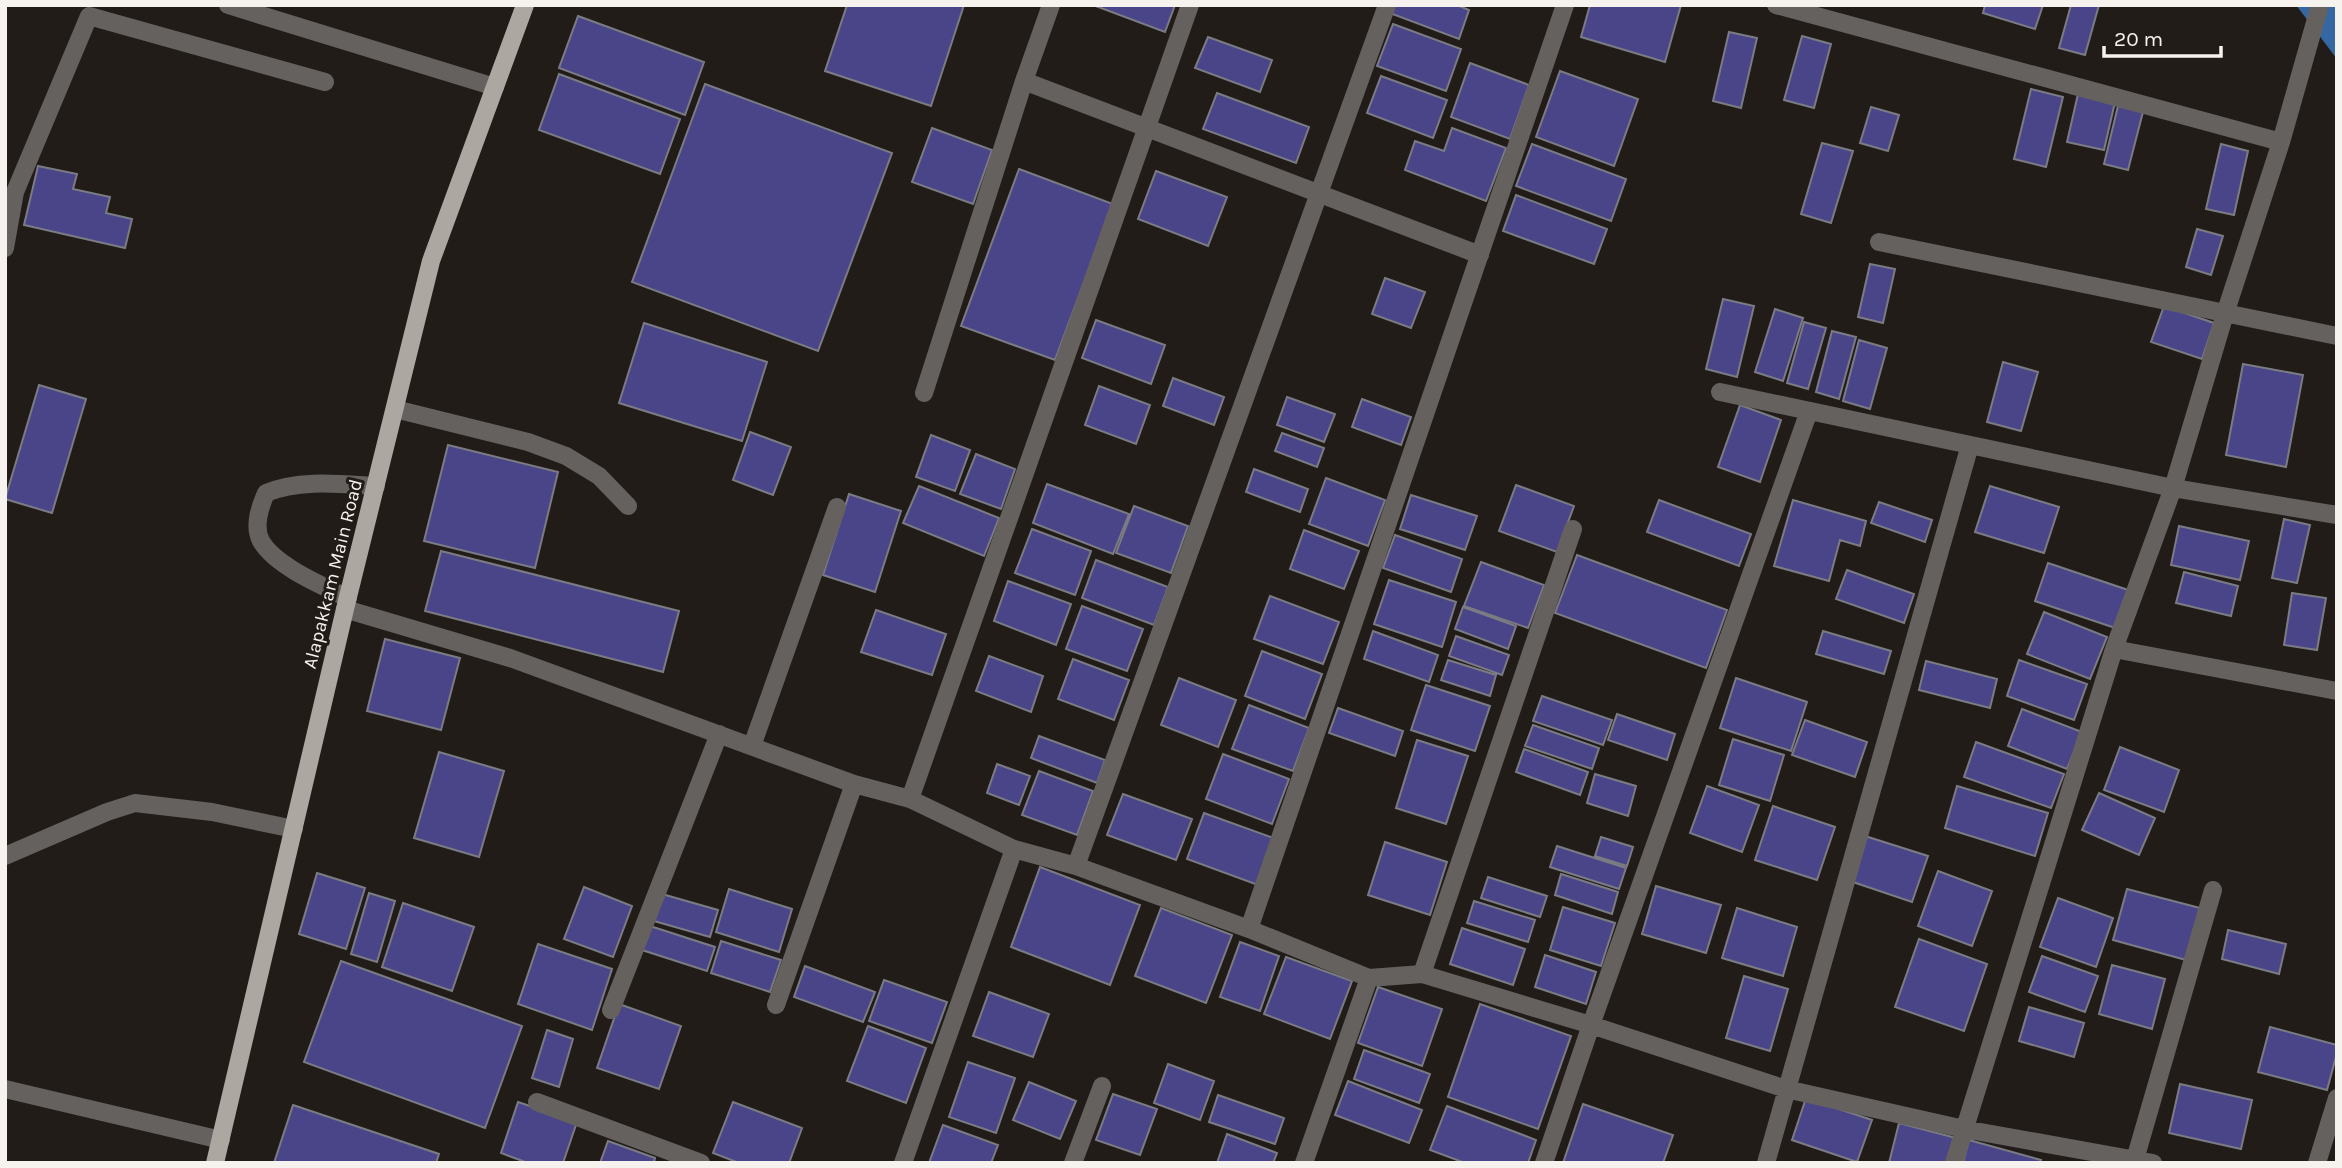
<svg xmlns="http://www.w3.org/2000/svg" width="2342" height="1168" viewBox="0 0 2342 1168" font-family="Karla,sans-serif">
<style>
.water{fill:#3568a2}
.building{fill:#494588;stroke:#7b7b84;stroke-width:2}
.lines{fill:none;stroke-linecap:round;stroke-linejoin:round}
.minor{stroke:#65615f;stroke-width:18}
.major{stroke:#ada7a1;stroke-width:18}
.labels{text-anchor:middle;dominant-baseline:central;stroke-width:6;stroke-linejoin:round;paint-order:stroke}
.street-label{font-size:19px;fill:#f6f2ee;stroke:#211c17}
</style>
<rect width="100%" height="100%" fill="#211c17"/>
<path class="water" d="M2296,5h41v54z"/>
<path class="building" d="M847,5h117l-33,101 -106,-35z
M1093,5h82l-10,27z
M1390,5h67l12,5 -10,29 -72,-27z
M1590,5h91l-16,57 -84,-25z
M1985,5h58l-8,24 -52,-16z
M2071,5h28l-14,50 -26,-7z
M578,16l126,46 -19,53 -126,-47z
M1393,24l68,25 -15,42 -69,-25z
M1729,32l28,6 -16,70 -28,-7z
M1802,36l29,8 -17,64 -30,-8z
M1208,37l64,23 -12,32 -65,-24z
M1470,63l59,22 -19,54 -59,-22z
M1560,71l78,28 -24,67 -78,-29z
M559,74l121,45 -20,55 -121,-44z
M1381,76l66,24 -14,38 -66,-25z
M705,84l187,69 -74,198 -186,-69z
M2031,89l32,8 -17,70 -32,-8z
M1217,93l92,34 -13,36 -93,-34z
M2078,94l37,8 -11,48 -37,-8z
M2118,106l25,6 -15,58 -24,-6z
M1871,107l28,8 -11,36 -28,-8z
M932,128l60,22 -19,54 -61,-22z
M1452,128l54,20 -20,53 -81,-31 10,-29 29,10z
M1822,143l31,8 -22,72 -30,-9z
M1532,144l94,35 -15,42 -95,-35z
M2221,144l27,7 -14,64 -28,-6z
M38,166l39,8 -4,15 37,8 -4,16 26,6 -7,29 -101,-23z
M1019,169l94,35 -58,156 -94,-34z
M1156,171l71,26 -19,49 -70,-27z
M1516,195l91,34 -13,35 -91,-33z
M2197,229l26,7 -12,39 -25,-8z
M1870,264l25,5 -12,54 -25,-6z
M1385,278l40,14 -14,36 -39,-14z
M1723,299l31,7 -17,71 -31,-8z
M2164,306l50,17 -12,36 -51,-17z
M1775,309l28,9 -20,63 -28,-9z
M1096,320l69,25 -14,39 -69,-26z
M1804,322l22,6 -18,61 -21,-6z
M644,323l123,39 -25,79 -123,-38z
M1832,331l24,6 -17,62 -23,-7z
M1859,340l28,8 -17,61 -27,-8z
M2003,362l35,10 -17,59 -34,-9z
M2243,364l60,11 -17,92 -60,-12z
M1173,378l51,19 -10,28 -51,-19z
M39,385l47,14 -34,114 -47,-14z
M1099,386l51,19 -14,39 -51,-19z
M1287,397l48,17 -11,28 -47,-17z
M1362,399l49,18 -10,28 -49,-18z
M1740,405l41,15 -21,62 -42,-15z
M750,432l41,15 -18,48 -40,-15z
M1282,433l42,15 -7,19 -42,-16z
M931,435l39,15 -15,41 -39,-14z
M448,445l110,27 -23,96 -111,-27z
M976,454l39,15 -14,40 -41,-15z
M1254,469l54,20 -8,23 -54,-20z
M1326,478l59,22 -17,46 -59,-22z
M1047,484l82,30 -16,40 -80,-31z
M1516,485l58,21 -17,46 -58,-21z
M919,486l80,32 -15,38 -81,-33z
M1990,486l69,21 -15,46 -69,-21z
M849,494l52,17 -26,81 -52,-17z
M1411,495l66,21 -12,34 -65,-21z
M1659,500l92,34 -12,32 -92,-34z
M1793,500l73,21 -6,25 -20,-6 -11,41 -55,-15z
M1879,502l53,18 -7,22 -54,-19z
M1134,506l54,20 -17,47 -55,-20z
M2284,519l26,6 -13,58 -25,-5z
M2179,526l70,15 -9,39 -69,-15z
M1032,529l59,22 -16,44 -60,-22z
M1304,530l55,21 -15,38 -54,-20z
M1395,535l67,24 -11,33 -68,-24z
M441,551l238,60 -16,61 -238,-61z
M1577,555l150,55 -21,58 -151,-55z
M1096,560l72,27 -14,38 -72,-27z
M1481,562l63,23 -16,43 -64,-22z
M2048,563l83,28 -13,38 -83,-28z
M1847,570l67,24 -10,29 -68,-24z
M2184,572l54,14 -7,30 -55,-13z
M1389,580l67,22 -14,45 -68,-23z
M1008,581l63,23 -15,41 -62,-24z
M2292,593l34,5 -9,52 -33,-5z
M1270,596l69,26 -16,42 -69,-25z
M1082,606l61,23 -16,42 -61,-22z
M1463,607l53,19 -8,23 -53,-20z
M876,610l70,24 -14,41 -71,-23z
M2044,612l63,25 -17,42 -63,-25z
M1373,631l65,24 -9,27 -65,-23z
M1823,631l68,20 -7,23 -68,-20z
M1456,636l53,19 -7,20 -53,-19z
M385,639l75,19 -19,72 -74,-19z
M1262,651l60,23 -17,45 -60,-23z
M989,656l54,20 -12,36 -55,-21z
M1073,659l56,21 -15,40 -56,-21z
M1448,660l48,15 -6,21 -49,-16z
M2019,660l68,24 -13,36 -67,-24z
M1926,661l71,18 -7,29 -71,-18z
M1179,678l57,22 -18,47 -57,-22z
M1736,678l71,24 -16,49 -71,-23z
M1426,685l64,21 -15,45 -64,-21z
M1542,696l70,24 -9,25 -70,-24z
M1249,705l60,23 -16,43 -61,-22z
M1338,708l65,23 -8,25 -66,-23z
M2022,709l60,23 -15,37 -59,-23z
M1617,714l58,20 -8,26 -59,-20z
M1805,720l62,22 -12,35 -63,-22z
M1533,725l66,23 -7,21 -67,-23z
M1039,736l66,24 -8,23 -66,-25z
M1733,739l51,16 -14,46 -51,-16z
M1417,740l51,16 -22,68 -50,-16z
M1976,742l88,32 -13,34 -87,-31z
M2120,747l59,23 -15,42 -60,-22z
M1524,749l64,23 -8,23 -64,-23z
M439,752l65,19 -25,86 -65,-19z
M1223,754l66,25 -17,45 -66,-25z
M997,764l33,12 -11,29 -32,-12z
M1039,771l54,20 -16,44 -55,-20z
M1595,774l41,12 -8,30 -41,-13z
M1707,786l52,19 -17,47 -52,-19z
M1957,786l91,27 -13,43 -90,-28z
M2099,793l56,25 -16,37 -57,-25z
M1123,794l69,25 -16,41 -69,-25z
M1773,806l62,21 -18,53 -62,-20z
M1204,813l72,26 -18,46 -71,-26z
M1865,836l63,20 -16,46 -62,-21z
M1601,837l32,10 -6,19 -32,-10z
M1385,842l62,20 -17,53 -62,-20z
M1557,846l69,22 -7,21 -69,-22z
M1040,867l100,38 -30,80 -99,-38z
M1938,871l54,20 -20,55 -54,-20z
M317,873l48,15 -19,61 -47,-15z
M1561,874l57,18 -6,22 -57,-19z
M1488,877l59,19 -7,21 -59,-19z
M1656,886l65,19 -15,48 -64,-19z
M584,887l48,19 -19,51 -49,-18z
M729,889l63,20 -13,43 -63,-20z
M2127,889l73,19 -14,52 -73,-20z
M369,893l26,8 -18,61 -26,-8z
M662,894l56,16 -8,27 -56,-16z
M2058,898l55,20 -17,49 -56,-20z
M1474,901l61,19 -7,22 -61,-19z
M403,903l71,24 -22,64 -70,-24z
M1563,907l52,16 -14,43 -51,-16z
M1161,908l71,27 -26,68 -71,-27z
M1737,908l60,19 -14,49 -61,-18z
M650,926l65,21 -8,24 -65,-21z
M1462,928l63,21 -12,36 -63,-21z
M2228,930l58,14 -7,30 -57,-15z
M1919,939l68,25 -23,67 -69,-24z
M721,941l60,19 -11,32 -59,-19z
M1240,942l39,14 -19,55 -40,-14z
M538,944l74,25 -20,61 -74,-26z
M1545,955l51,17 -10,32 -51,-17z
M2042,956l56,20 -13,36 -56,-20z
M1286,957l66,24 -22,58 -66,-25z
M341,961l181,65 -37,102 -181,-66z
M2112,965l53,14 -13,50 -53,-15z
M805,966l70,26 -12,30 -69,-25z
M1744,976l44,13 -18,62 -44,-13z
M884,980l63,22 -15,41 -63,-22z
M1378,987l64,22 -20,57 -64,-23z
M989,992l60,22 -16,43 -60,-21z
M619,1004l62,22 -22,63 -62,-21z
M1480,1004l91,32 -33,93 -90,-32z
M2029,1007l55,16 -10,34 -55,-16z
M868,1026l58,22 -20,55 -59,-22z
M2270,1027l67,18v8l-10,37 -69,-18z
M547,1030l26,9 -14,48 -27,-9z
M1364,1050l66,24 -11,29 -65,-24z
M968,1062l47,16 -19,55 -47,-16z
M1168,1064l46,17 -14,39 -46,-17z
M1348,1081l74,29 -13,33 -74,-28z
M1029,1082l47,19 -16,38 -47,-19z
M2180,1084l72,16 -11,49 -72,-16z
M1113,1094l44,15 -17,46 -44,-15z
M1218,1095l66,23 -9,26 -66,-22z
M1806,1098l66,22 -15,42 -65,-22z
M518,1102l59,20 -14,41h-35l-27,-10z
M733,1102l69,26 -13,35h-50l-26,-10z
M1583,1104l90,31 -10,28h-100z
M293,1105l146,49 -3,9h-162z
M1447,1106l89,34 -8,23h-63l-35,-13z
M1899,1123l57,15 -7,25h-60z
M943,1125l55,20 -7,18h-62z
M1227,1134l50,19 -4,10h-56z
M1969,1140l72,20 -1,3h-77z
M608,1141l47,17 -1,5h-54z"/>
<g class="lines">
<path class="minor" d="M228,5l267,82
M1776,5l505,137
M1024,81l456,174
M1879,242l458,94
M5,248l10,-56 74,-176 236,66
M1720,392l453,96 164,27
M924,393l100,-312 27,-76
M395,409l133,33 38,14 33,20 29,30
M348,598c-25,-12 -73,-32 -87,-57 -8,-15 -1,-34 5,-48 33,-14 75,-9 110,-7
M345,609l165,49 344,126 56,15 104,50 62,17 173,63 120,49 53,-4 169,51 195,64 178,40 189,34
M2114,649l223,42
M752,746l85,-239
M910,799l280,-794
M5,856l102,-44 28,-9 77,9 82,17
M1076,866l311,-861
M1249,929l316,-924
M1422,974l151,-445
M776,1005l78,-221
M611,1010l108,-276
M5,1089l216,51
M537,1102l164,61
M903,1163l111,-314
M1073,1163l29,-77
M1304,1163l65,-185
M1544,1163l47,-138 218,-614
M1766,1163l204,-718
M1954,1163l160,-514 59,-161 52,-174 56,-172 39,-137
M2134,1163l79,-273
M2317,1163l20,-65"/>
<path class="major" d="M215,1163l130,-554 86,-348 94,-256"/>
</g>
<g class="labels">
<g class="street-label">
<text transform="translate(333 574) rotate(-76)">Alapakkam Main Road</text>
</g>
</g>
<rect width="2342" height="1168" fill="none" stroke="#f6f2ee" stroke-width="14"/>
<path d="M2104 46v10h117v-10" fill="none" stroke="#f6f2ee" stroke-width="3.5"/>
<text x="2114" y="46" font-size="21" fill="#f6f2ee" stroke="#211c17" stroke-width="5" paint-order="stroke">20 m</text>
</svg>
